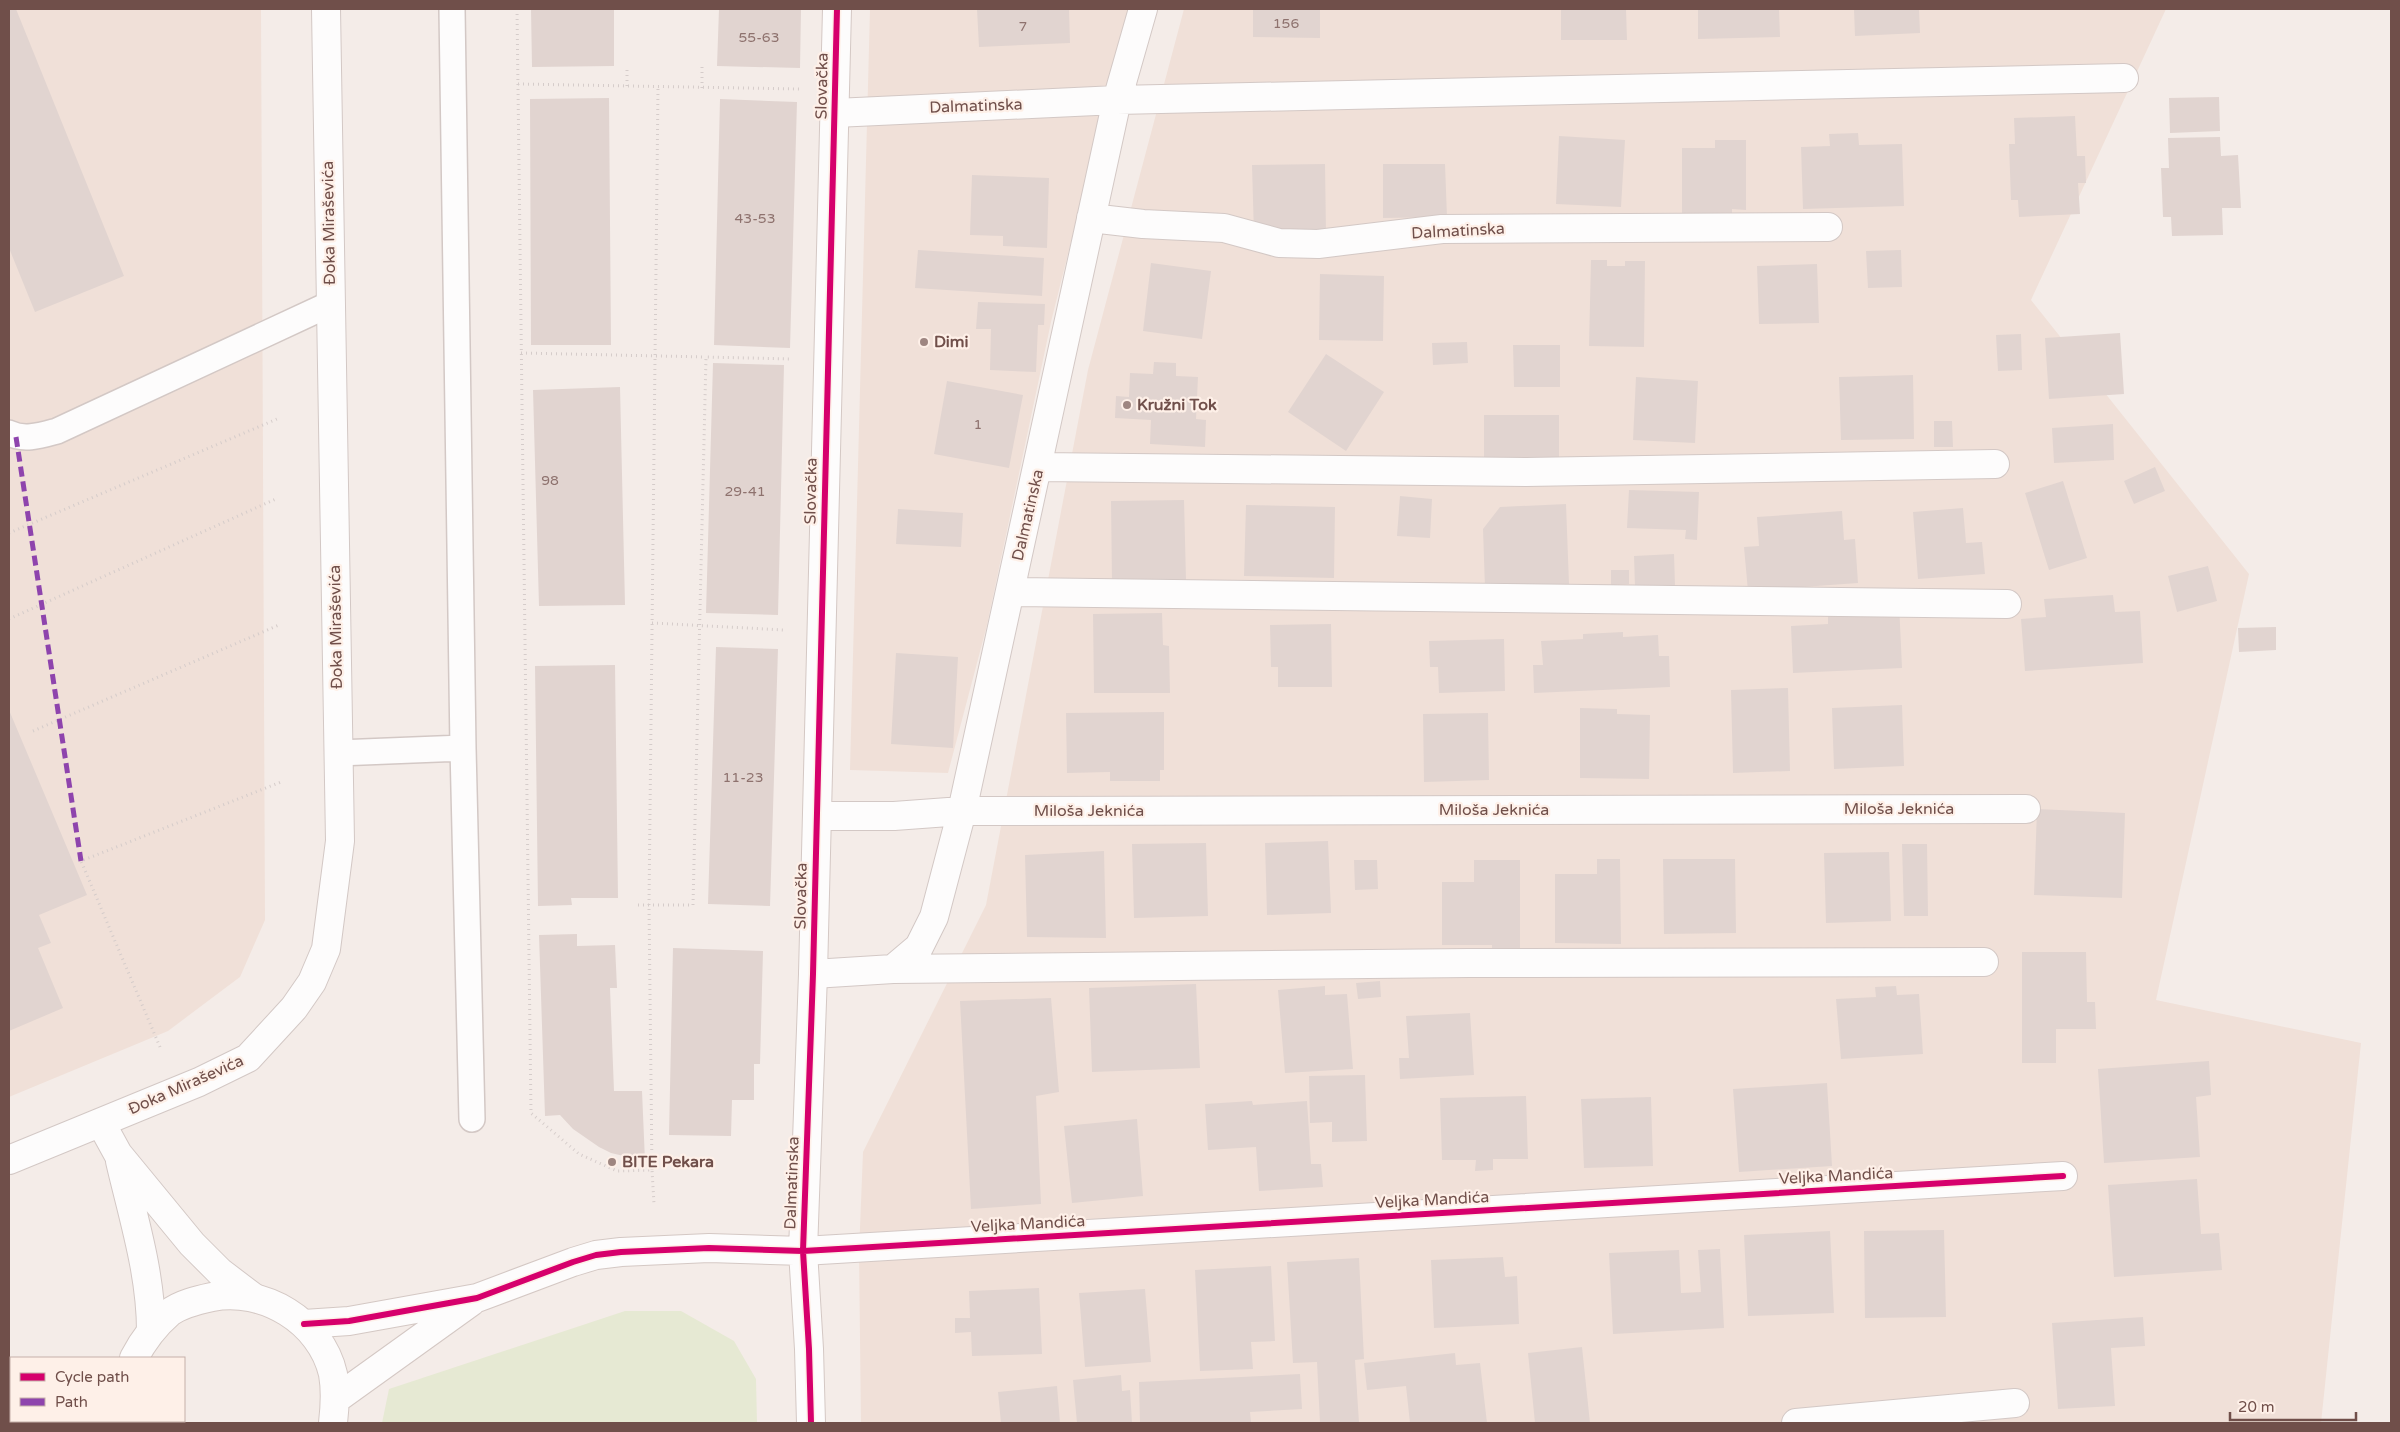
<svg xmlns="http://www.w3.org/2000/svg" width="2400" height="1432" viewBox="0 0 2400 1432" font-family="'Varela Round',sans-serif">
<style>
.residential{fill:#f0e0d8}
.green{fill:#e6e9d3}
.building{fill:#e1d4d0}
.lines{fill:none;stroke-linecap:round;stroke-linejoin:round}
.lane-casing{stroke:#d3c8c5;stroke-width:28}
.street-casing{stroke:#d3c8c5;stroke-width:30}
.secondary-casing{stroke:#d4c8c4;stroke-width:30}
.path{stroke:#d5ccca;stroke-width:3;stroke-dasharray:1 4;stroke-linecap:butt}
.lane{stroke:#fdfcfc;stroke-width:25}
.street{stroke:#fdfcfc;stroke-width:28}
.secondary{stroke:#fdfcfc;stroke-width:28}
.quiet{stroke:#8e44ad;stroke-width:5;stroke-dasharray:10 5;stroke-linecap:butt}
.cycleway-casing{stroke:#fef0e8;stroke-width:9}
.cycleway{stroke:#d6006c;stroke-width:6}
.poi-dot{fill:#9e8681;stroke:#fef0e8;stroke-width:2}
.labels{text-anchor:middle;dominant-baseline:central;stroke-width:4.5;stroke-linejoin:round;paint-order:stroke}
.number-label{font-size:14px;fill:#8e726e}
.street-label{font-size:16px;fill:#704f4a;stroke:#fef0e8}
.poi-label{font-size:16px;font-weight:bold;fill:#704f4a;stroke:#fef0e8;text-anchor:start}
</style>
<rect width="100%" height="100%" fill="#f4ece8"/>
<path class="residential" d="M9,9h252l4,911 -25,57 -72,54 -159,66z
M870,9h259l-78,313 -64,303 -39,148 -98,-3z
M1184,9h982l-135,291 218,274 -93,426 205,43 -40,380h-1460l-2,-170 4,-101 123,-247 102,-535z"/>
<path class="green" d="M625,1311h56l53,30 22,38 1,44h-375l7,-34z"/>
<path class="building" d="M9,9h7l108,267 -89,36 -26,-64z
M531,9h83v57l-82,1z
M719,9h82l-1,59 -83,-2z
M977,9h92l1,34 -91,4z
M1253,9h67v29l-67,-1z
M1561,9h65l1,31h-66z
M1698,9h81l1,28 -82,2z
M1854,9h65l1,24 -65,3z
M2219,97l1,34 -50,2 -1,-35z
M609,98l2,247h-80l-1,-246z
M720,99l77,3 -7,246 -76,-3z
M2075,116l2,40h8l1,27h-8l2,31 -61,3 -1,-17h-7l-2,-56h6l-1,-26z
M1858,133l1,12 43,-1 2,62 -101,3 -2,-62 29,-1 -1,-12z
M1559,136l66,4 -4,67 -65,-3z
M2220,137l1,19 17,-1 3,53h-19l1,27 -51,1 -1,-19h-8l-2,-49h8l-1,-30z
M1715,140h31v70l-14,-1v6l-50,1v-68h33z
M1325,164l1,70 -72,1 -2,-70z
M1383,164h62l2,53 -64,1z
M972,175l77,3 -2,70 -44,-2v-10l-33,-1z
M918,250l126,8 -2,38 -127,-8z
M1901,250l1,37 -34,1 -2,-37z
M1591,260h16v6h18v-5h20l-1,86 -55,-1z
M1151,263l60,8 -9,68 -59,-8z
M1817,264l2,59 -60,1 -2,-58z
M1320,274l64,2 -1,65 -64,-1z
M978,302l67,2 -1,21h-6l-2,47 -46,-2 1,-41h-15z
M2120,333l4,61 -75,5 -4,-61z
M2021,334l1,36 -24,1 -2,-36z
M1467,342l1,21 -35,2 -1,-22z
M1513,345h47v42h-46z
M1326,354l58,38 -38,59 -58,-39z
M1154,362l22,1v13l22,1 -2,42 10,1 -1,27 -55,-3 1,-24 -36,-2 1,-22 13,1 1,-24 23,1z
M713,363l71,2 -6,250 -72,-2z
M1913,375l1,64 -73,1 -2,-63z
M1636,377l62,4 -3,62 -62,-3z
M947,381l76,14 -14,73 -75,-14z
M620,387l5,218 -86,1 -6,-216z
M1484,415h75v55h-75z
M1934,421h18l1,26h-19z
M2113,424l1,36 -60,3 -2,-35z
M2155,467l10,24 -31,13 -10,-23z
M2063,481l24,77 -38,12 -24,-77z
M1629,490l70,2 -2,48 -12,-1 1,-9 -59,-2z
M1400,496l32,3 -2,39 -33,-2z
M1184,500l2,80 -74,2 -1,-81z
M1566,504l3,80 -84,4 -2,-59 17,-22z
M1246,505l89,2 -1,71 -90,-2z
M1963,508l3,35 16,-1 3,32 -67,5 -5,-67z
M898,509l65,4 -2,34 -65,-3z
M1842,511l2,29 11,-1 3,44 -110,8 -4,-44 15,-1 -2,-29z
M1674,554l1,32 -40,1 -1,-31z
M2208,566l9,35 -40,11 -9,-36z
M1611,570h18v14l-18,1z
M2113,595l2,17 25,-1 3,52 -118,8 -4,-52 25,-2 -2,-18z
M1899,603l3,65 -109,5 -2,-47 37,-2v-17z
M1162,613l1,32 6,1 1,47h-76l-1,-79z
M1331,624l1,63h-54v-20h-7l-1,-42z
M2276,627v23l-37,2 -1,-24z
M1623,632v5l35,-2 1,21h10l1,31 -136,6 -1,-28h10l-2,-24 42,-2v-5z
M1504,639l1,52 -66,2 -1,-26h-8l-1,-26z
M716,647l62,2 -8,257 -62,-2z
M896,653l62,4 -5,91 -62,-4z
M615,665l3,233h-47l1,7 -34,1 -3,-240z
M1788,688l2,83 -57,2 -2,-83z
M1902,705l2,61 -70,3 -2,-61z
M1580,708l37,1v5l33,1 -1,64 -69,-1z
M9,710l78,185 -48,20 12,28 -13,5 25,60 -54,23z
M1164,712v58h-4v11h-50v-9l-43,1 -1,-60z
M1488,713l1,67 -65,2 -1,-68z
M2037,809l88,4 -3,85 -88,-3z
M1328,841l3,72 -64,2 -2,-72z
M1206,843l2,73 -74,2 -2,-74z
M1902,844h25l1,72h-24z
M1104,851l2,87 -79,-1 -2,-82z
M1889,852l2,69 -65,2 -2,-70z
M1597,859h23l1,85 -66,-1v-69h42z
M1663,859h72l1,74 -72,1z
M1354,860h23l1,29 -23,1z
M1474,860h46v91h-28v-6h-50v-63h32z
M577,934v12l38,-1 2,43h-7l4,103h28l3,70 -34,-8 -12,-6 -26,-18 -13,-14 -15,1 -6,-181z
M673,948l90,3 -3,113h-6v36h-22l-1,36 -62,-1z
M2022,952h64l1,50h8l1,27h-40v34h-34z
M1380,981l1,16 -23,2 -2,-16z
M1196,984l4,84 -108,4 -3,-84z
M1325,986v9l22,-1 6,75 -68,4 -7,-83z
M1896,986l1,9 22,-1 4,60 -82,5 -5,-60 40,-2 -1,-10z
M1051,998l8,94 -23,4 5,108 -70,5 -11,-208z
M1470,1013l4,62 -74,4 -1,-21h10l-3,-42z
M2209,1061l2,34 -15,2 4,60 -96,6 -6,-94z
M1365,1075l2,66 -35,1v-20l-22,1 -1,-47z
M1827,1083l5,83 -93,6 -6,-83z
M1526,1096l2,63h-35v11l-18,1 1,-11h-34l-2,-62z
M1651,1097l2,69 -69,2 -3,-69z
M1252,1101l1,4 54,-4 4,63h10l2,23 -64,4 -3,-44 -48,3 -3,-46z
M1137,1119l6,77 -71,7 -8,-77z
M2197,1179l4,55 18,-1 3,37 -108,7 -6,-92z
M1944,1230l2,87 -81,1 -1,-87z
M1830,1231l4,82 -86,3 -4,-81z
M1720,1249l4,79 -111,6 -4,-81 70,-3 2,43 20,-1 -3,-42z
M1503,1257l2,20 12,-1 2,48 -85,4 -3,-68z
M1359,1258l5,101 -9,1 4,63h-39l-3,-61 -24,1 -6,-101z
M1271,1266l4,75 -24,1 2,27 -53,2 -5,-101z
M1039,1288l3,66 -70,2 -1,-24 -16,1v-15h15l-1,-27z
M1145,1289l6,73 -66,5 -6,-74z
M2143,1317l2,29 -34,2 4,58 -57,3 -6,-86z
M1582,1347l8,76h-55l-7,-70z
M1455,1353l1,12 24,-2 7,60h-77l-4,-37 -39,4 -3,-27z
M1300,1374l2,35 -52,3 1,11h-111l-1,-41z
M1121,1375l1,16 8,-1 2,33h-55l-4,-43z
M1057,1386l3,37h-59l-3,-31z"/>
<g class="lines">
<g class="lane-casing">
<path id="lane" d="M452,9l11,739 9,371
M9,433c15,8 33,2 48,-2l273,-127
M338,753l125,-5"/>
</g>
<g class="street-casing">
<path id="street" d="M835,113l282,-13 1007,-22
M1091,218l52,6 81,4 55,15 39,1 124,-15 386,-2
M1039,467l487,5 469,-8
M1010,592l997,12
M817,816h77l68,-5 1064,-2
M893,969l576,-6 515,-1
M813,974l80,-5 26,-22 15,-30 28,-106 155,-711 26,-91
M101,1123l17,31 74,90 28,28 33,25
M9,1160l190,-78 49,-24 46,-50 18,-26 14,-33 14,-108 -14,-832
M120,1161c13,56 31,112 31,170
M803,1251l1260,-75
M1796,1423l219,-20"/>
</g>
<g class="secondary-casing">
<path id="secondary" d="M304,1324l45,-3 128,-23 96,-36 23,-7 25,-3 88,-4 94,3
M134,1358c9,-17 21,-33 35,-45 11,-9 29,-13 43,-16 51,-10 109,24 121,77 3,17 2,32 0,49
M336,1399l135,-97
M128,1421l1,2
M88,1423l3,-2
M811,1423l-2,-74 -6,-98 10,-277 24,-965"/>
</g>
<path class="path" d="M517,9l14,1104 48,41 38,17 35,-1 2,34
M702,67v21
M518,84l282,5
M627,86v-17
M521,353l185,4
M9,533l268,-114
M9,619l269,-121
M652,623l132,7
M33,731l246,-106
M638,905h55l13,-548 86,2
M160,1047l-79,-186 200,-79
M652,1170l-3,-266 9,-817"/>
<use href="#lane" class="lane"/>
<use href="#street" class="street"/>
<use href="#secondary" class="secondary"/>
<path class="quiet" d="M16,437l65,424"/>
<g class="cycleway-casing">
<path id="cycleway" d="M304,1324l45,-3 128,-23 96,-36 23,-7 25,-3 88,-4 94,3 53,-3 1207,-72
M811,1423l-2,-74 -6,-98 10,-277 24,-965"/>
</g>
<use href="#cycleway" class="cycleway"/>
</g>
<g class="poi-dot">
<circle cx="924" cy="342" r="5"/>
<circle cx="1127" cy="405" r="5"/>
<circle cx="612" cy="1162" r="5"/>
</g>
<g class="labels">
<g class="number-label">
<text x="1286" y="23">156</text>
<text x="1023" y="26">7</text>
<text x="759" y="37">55-63</text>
<text x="755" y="218">43-53</text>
<text x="978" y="424">1</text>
<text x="550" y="480">98</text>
<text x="745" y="491">29-41</text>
<text x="743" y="777">11-23</text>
</g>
<g class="street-label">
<text transform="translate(822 86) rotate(-89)">Slovačka</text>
<text transform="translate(976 106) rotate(-2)">Dalmatinska</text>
<text transform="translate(329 223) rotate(-91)">Đoka Miraševića</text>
<text transform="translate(1458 231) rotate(-3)">Dalmatinska</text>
<text transform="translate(811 491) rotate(-89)">Slovačka</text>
<text transform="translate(1028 515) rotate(-77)">Dalmatinska</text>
<text transform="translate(336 627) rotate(-91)">Đoka Miraševića</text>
<text x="1899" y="809">Miloša Jeknića</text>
<text x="1494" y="810">Miloša Jeknića</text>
<text x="1089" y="811">Miloša Jeknića</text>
<text transform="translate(801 896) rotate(-89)">Slovačka</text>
<text transform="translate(186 1085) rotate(-24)">Đoka Miraševića</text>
<text transform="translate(1836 1176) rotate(-3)">Veljka Mandića</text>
<text transform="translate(792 1183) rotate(-88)">Dalmatinska</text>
<text transform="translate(1432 1200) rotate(-3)">Veljka Mandića</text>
<text transform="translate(1028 1224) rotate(-3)">Veljka Mandića</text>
</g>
<g class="poi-label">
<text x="934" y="342">Dimi</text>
<text x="1137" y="405">Kružni Tok</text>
<text x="622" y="1162">BITE Pekara</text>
</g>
</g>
<rect width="2400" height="1432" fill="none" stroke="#704f4a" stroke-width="20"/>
<rect x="10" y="1357" width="175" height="65" fill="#fef0e8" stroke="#c5b0a9"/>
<rect x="20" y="1373" width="25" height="8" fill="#d6006c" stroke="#c5b0a9"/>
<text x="55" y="1382" font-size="15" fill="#704f4a">Cycle path</text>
<rect x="20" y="1398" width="25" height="8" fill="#8e44ad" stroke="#c5b0a9"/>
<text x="55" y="1407" font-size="15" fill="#704f4a">Path</text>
<path d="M2230 1412v8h126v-8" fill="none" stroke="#704f4a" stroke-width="2.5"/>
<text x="2238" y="1412" font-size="15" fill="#704f4a" stroke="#fef0e8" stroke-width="4" paint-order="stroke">20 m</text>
</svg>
